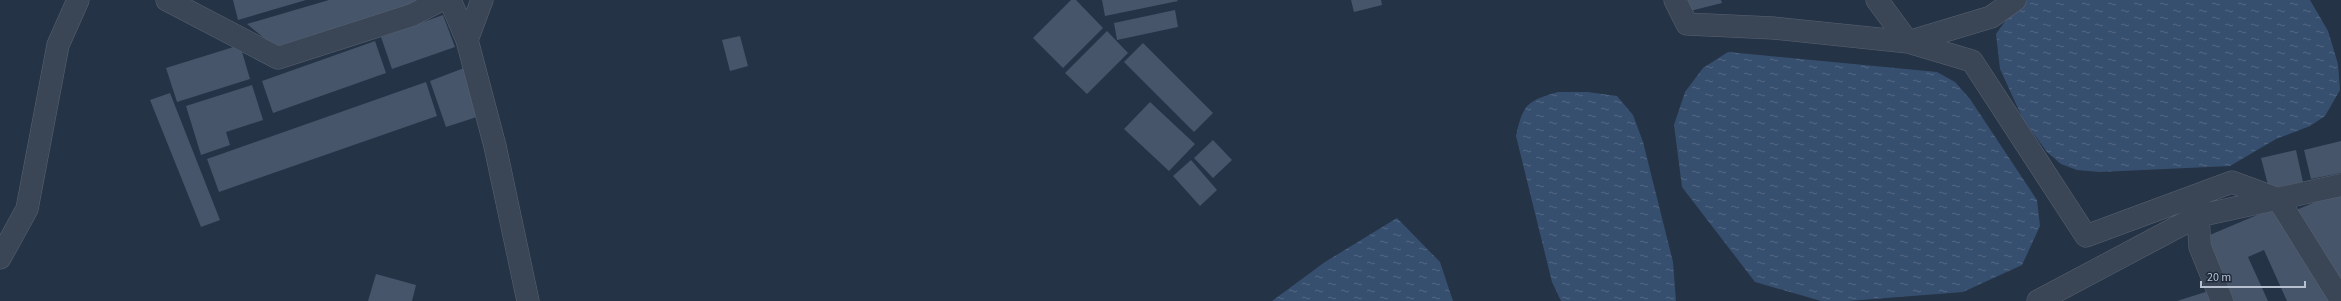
<svg xmlns="http://www.w3.org/2000/svg" width="2341" height="301" viewBox="0 0 2341 301" font-family="'Source Sans 3',sans-serif">
<style>
.water{fill:url(#water-ripples)}
.building{fill:#46556a}
.lines{fill:none;stroke-linecap:round;stroke-linejoin:round}
.minor-casing{stroke:#586372;stroke-width:23}
.minor{stroke:#3a4555;stroke-width:22}
</style>
<defs>
<pattern id="water-ripples" width="26" height="14" patternUnits="userSpaceOnUse"><rect width="26" height="14" fill="#374f6e"/><path d="M2 4q2-2 4 0t4 0M15 11q2-2 4 0t4 0" fill="none" stroke="#526782"/></pattern>
</defs>
<rect width="100%" height="100%" fill="#253346"/>
<path class="water" d="M2027,0h283l18,31 10,33 2,26 -15,26 -15,10 -34,13 -46,27 -130,6 -23,-2 -16,-6 -14,-12 -24,-33 -23,-50 -4,-35 15,-21z
M1728,52l209,20 18,10 15,17 67,101 3,26 -18,39 -59,27 -115,9h-27l-66,-19 -73,-95 -8,-62 11,-33 18,-24z
M1558,92h29l30,4 16,19 10,27 30,120 3,39h-115l-9,-19 -36,-146c7,-32 11,-35 42,-44z
M1397,218l43,44 13,39h-181l53,-39z"/>
<path class="building" d="M233,0h73l-68,20z
M329,0h97l-151,47 -28,-23z
M1071,0h5l27,28 -40,40 -30,-30z
M1102,0h75l1,1 -73,15z
M1351,0h30l1,5 -28,7z
M1687,0h34l1,3 -32,8z
M1175,10l3,17 -61,13 -3,-17z
M443,15l12,32 -63,22 -11,-32z
M1107,31l21,22 -41,41 -22,-21z
M740,36l8,30 -18,5 -8,-31z
M375,41l11,32 -113,40 -11,-32z
M1143,43l70,70 -19,19 -70,-70z
M240,45l10,34 -73,23 -11,-34z
M464,68l16,48 -34,11 -16,-46z
M426,82l11,34 -218,76 -12,-33z
M252,85l11,35 -37,12 4,13 -29,10 -15,-49z
M170,93l50,127 -19,7 -51,-127z
M1150,102l45,42 -26,27 -45,-42z
M1213,140l19,20 -19,18 -19,-20z
M2341,141v32l-30,6 -7,-29z
M2296,150l7,32 -34,7 -8,-31z
M1191,160l26,30 -17,16 -27,-30z
M2341,191v87l-3,2 -44,-69z
M2276,207l59,94h-48l-23,-51 -16,7 20,44h-35l-28,-64z
M376,274l40,11 -4,16h-44z
M2215,289l4,12h-42z"/>
<g class="lines">
<g class="minor-casing">
<path id="minor" d="M167,0l111,58 134,-43 29,-15
M450,0l17,40
M482,0l-15,40 28,106 33,155
M1675,0l12,24 86,4 135,14 83,-25 24,-17
M1877,0l31,42 64,19 114,175 146,-54 46,17 63,101
M0,258l27,-49 31,-164 20,-45
M2038,301l160,-85
M2222,301l-22,-54 -2,-31 143,-31"/>
</g>
<use href="#minor" class="minor"/>
</g>
<path d="M2201 281v6h104v-6" fill="none" stroke="#b7c0ce" stroke-width="2"/>
<text x="2207" y="281" font-size="12" fill="#b7c0ce" stroke="#1e2a3b" stroke-width="3" paint-order="stroke">20 m</text>
</svg>
